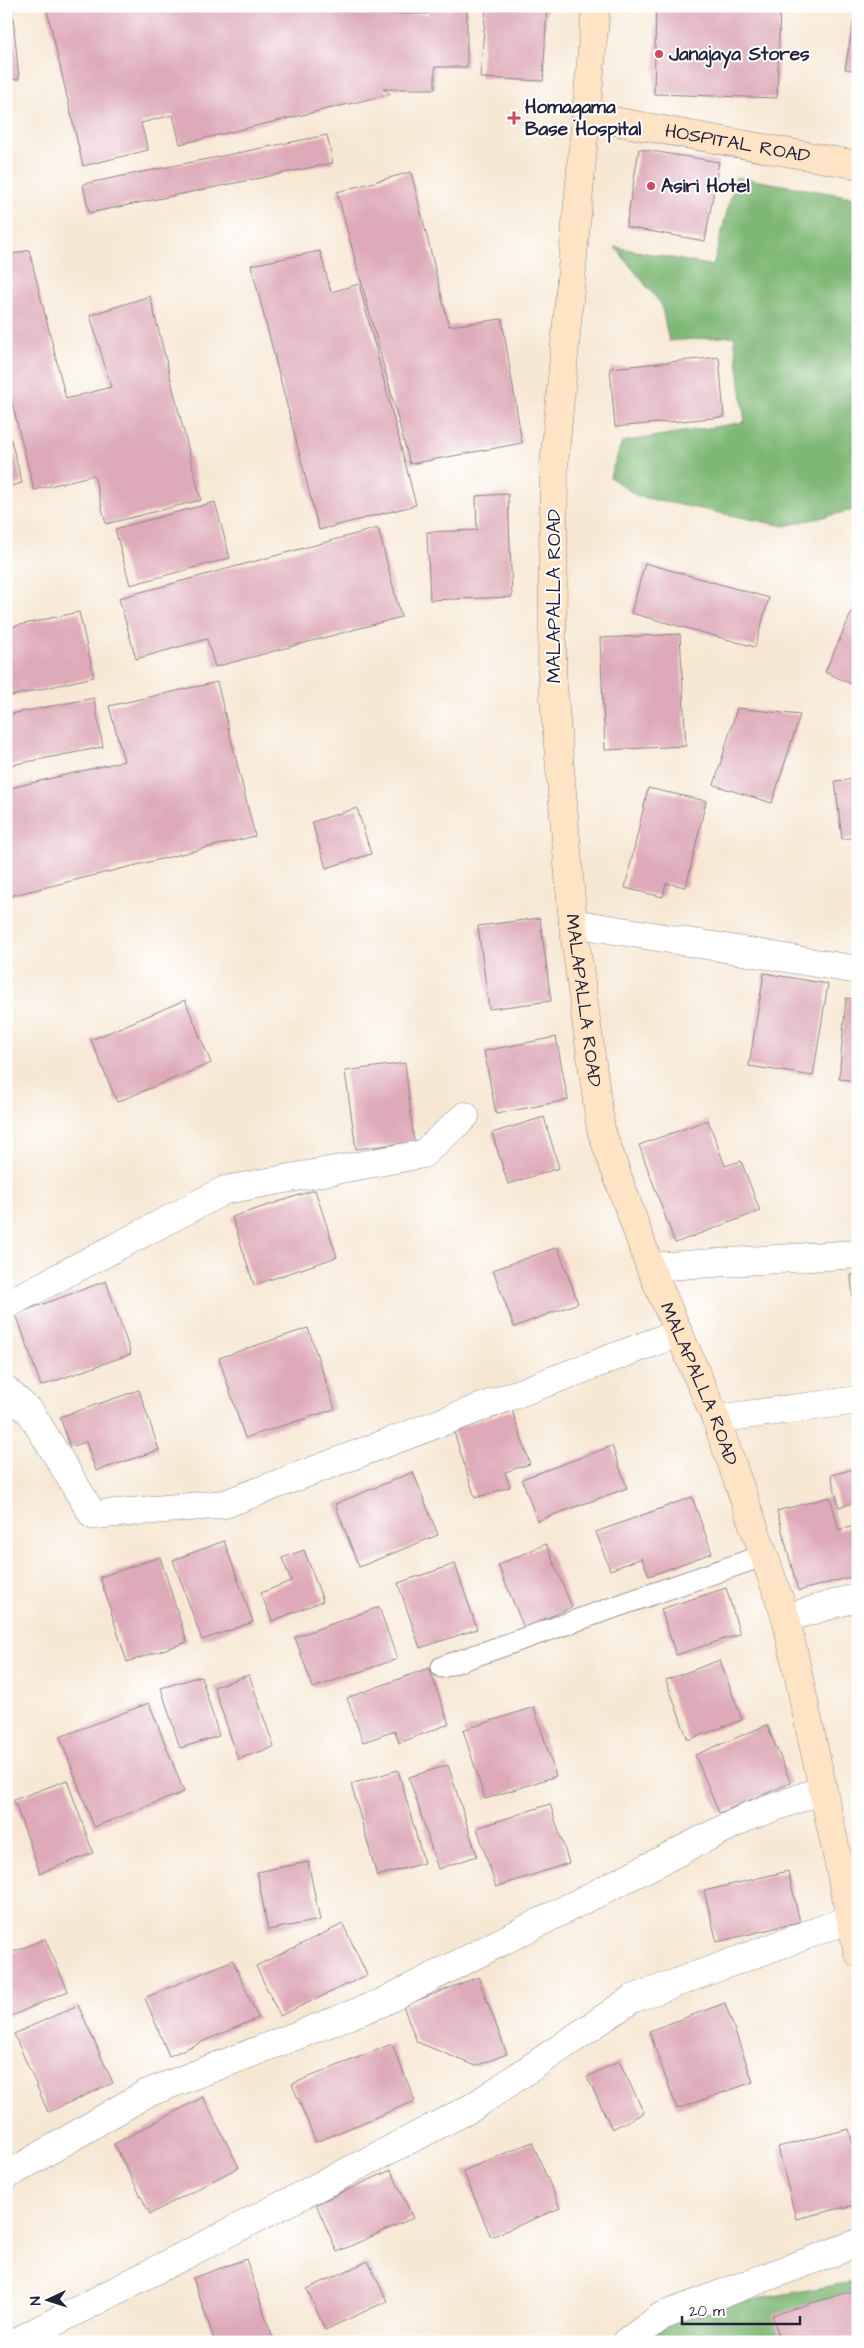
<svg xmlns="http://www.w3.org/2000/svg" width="864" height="2348" viewBox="0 0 864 2348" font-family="'Architects Daughter',sans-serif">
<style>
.forest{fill:#7fb876;stroke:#506d58}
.building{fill:#deaab9}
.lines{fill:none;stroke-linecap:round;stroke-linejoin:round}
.lane-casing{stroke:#8c8588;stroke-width:23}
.street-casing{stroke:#8c8588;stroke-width:29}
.secondary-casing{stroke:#8c8588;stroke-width:29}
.lane{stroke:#fff;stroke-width:21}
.street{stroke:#fff;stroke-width:28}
.secondary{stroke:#fee4c5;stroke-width:28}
.poi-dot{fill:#d1495b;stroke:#fff;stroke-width:2}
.labels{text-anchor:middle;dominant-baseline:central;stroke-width:4;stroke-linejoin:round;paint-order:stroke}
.poi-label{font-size:19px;font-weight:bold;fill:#22223b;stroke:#fff;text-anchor:start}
.street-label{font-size:19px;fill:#22223b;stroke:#fff}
</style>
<rect width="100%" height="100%" fill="#fff"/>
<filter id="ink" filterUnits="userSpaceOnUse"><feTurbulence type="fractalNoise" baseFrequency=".02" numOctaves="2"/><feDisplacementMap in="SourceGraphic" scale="10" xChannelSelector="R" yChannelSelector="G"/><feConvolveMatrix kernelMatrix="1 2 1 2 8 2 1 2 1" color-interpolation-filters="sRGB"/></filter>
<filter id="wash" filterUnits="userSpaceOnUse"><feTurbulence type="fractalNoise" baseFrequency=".0096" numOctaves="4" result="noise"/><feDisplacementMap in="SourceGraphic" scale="20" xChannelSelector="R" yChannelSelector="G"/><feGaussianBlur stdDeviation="1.12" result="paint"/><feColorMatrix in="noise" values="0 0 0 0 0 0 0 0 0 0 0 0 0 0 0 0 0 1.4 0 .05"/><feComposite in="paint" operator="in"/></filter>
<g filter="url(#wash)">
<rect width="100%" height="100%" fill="#f7e8d4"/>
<path class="forest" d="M736,177l122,21v311l-74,17 -147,-30 -27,-19 12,-35 123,-20 -11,-86 -65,5 -8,-37 -46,-57 98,19z
M858,2281v61h-235l39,-26z"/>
<g id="blocks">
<path class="building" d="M6,6h6l7,73 -13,1z
M46,6h333l4,8h45v-8h39v61h-32v22h-52l8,5 -211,50 -7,-29 -32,8 7,27 -65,16z
M486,6h61l-4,75 -63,-3z
M656,6h124l-3,92 -123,-4z
M856,6h2v65l-13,-2z
M327,135l6,28 -244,50 -6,-29z
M639,149l80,13 -14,79 -79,-14z
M411,172l38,154 53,-7 20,124 -112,21 -73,-272z
M29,250l37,149 45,-12 -21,-72 60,-19 51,204 -95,24 -12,-49 -60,15 -28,-111v-123z
M320,251l11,41 28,-8 57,221 -97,25 -68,-265z
M719,357l5,60 -109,10 -5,-59z
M6,421l16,62 -16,4z
M508,494l4,103 -82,3 -3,-68 50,-2 -1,-34z
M215,502l15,56 -100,27 -15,-56z
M378,528l23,89 -186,50 -8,-28 -71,20 -17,-61z
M645,563l124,35 -14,49 -124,-34z
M854,607l4,2v78l-33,-15z
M79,612l15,65 -87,20 -1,-69z
M680,634l6,112 -81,4 -5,-112z
M217,682l38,154 -249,61v-108l118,-28 -15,-55z
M94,698l9,49 -97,19v-51z
M737,708l63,7 -28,88 -58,-18z
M858,779v58l-16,2 -7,-58z
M648,788l58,13 -20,86 -20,-4 -3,14 -38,-9z
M357,808l14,46 -45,14 -14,-46z
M540,918l11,83 -62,8 -11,-83z
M764,973l64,11 -15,92 -64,-10z
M846,998l12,1v82l-19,-2z
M185,1000l26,63 -94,39 -26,-62z
M556,1037l12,63 -72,14 -12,-63z
M405,1063l9,79 -58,7 -11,-78z
M544,1117l15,51 -51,16 -16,-51z
M708,1120l17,46 16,-5 19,50 -85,32 -36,-98z
M855,1120h3v28l-2,1z
M315,1190l22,67 -83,28 -22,-68z
M558,1247l20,56 -64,24 -21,-57z
M858,1274v67h-2l-5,-66z
M106,1281l25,73 -90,32 -25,-72z
M308,1328l27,81 -90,29 -26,-80z
M139,1390l20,60 -63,21 -10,-29 -16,5 -10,-30z
M512,1410l18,54 -25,8 5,15 -35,11 -22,-69z
M612,1446l15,42 -90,33 -15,-42z
M858,1468v34l-19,5 -8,-32z
M413,1472l25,63 -79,32 -24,-63z
M692,1497l20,56 -63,23 -7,-18 -32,12 -14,-38z
M830,1497l9,33 19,-5v50l-60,16 -21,-80z
M224,1541l29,81 -51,18 -29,-80z
M546,1544l26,63 -48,21 -26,-63z
M304,1550l19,51 -51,20 -11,-28 30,-12 -9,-23z
M160,1557l27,85 -60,20 -27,-85z
M455,1564l22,65 -57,19 -22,-65z
M726,1588l14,46 -64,21 -15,-46z
M379,1607l18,52 -84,29 -18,-51z
M720,1660l22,60 -54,20 -22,-60z
M429,1668l20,56 -50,19 -4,-12 -32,11 -16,-44z
M249,1675l25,72 -36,12 -24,-72z
M201,1676l18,60 -39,12 -19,-60z
M149,1703l35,89 -90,35 -34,-90z
M534,1707l22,69 -71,23 -22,-69z
M767,1725l24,58 -72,30 -24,-58z
M448,1765l29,91 -39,13 -29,-92z
M398,1770l26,93 -47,13 -26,-92z
M67,1780l26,73 -53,20 -26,-73z
M550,1804l19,59 -73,24 -19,-59z
M308,1862l12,58 -52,10 -11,-58z
M788,1871l12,51 -83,20 -13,-51z
M343,1924l24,51 -87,41 -24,-50z
M45,1939l23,52 -59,26 -3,-5v-57z
M233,1960l25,58 -89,38 -24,-58z
M478,1977l29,77 -31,12 -59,-24 -14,-36z
M725,2003l28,79 -76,27 -28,-78z
M78,2005l35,78 -65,29 -34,-78z
M392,2044l23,57 -99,41 -24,-58z
M619,2061l25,52 -32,16 -25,-52z
M203,2097l36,70 -89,47 -36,-70z
M849,2129l9,35v40l-62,15 -18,-72z
M532,2142l28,66 -69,29 -28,-66z
M391,2170l22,48 -76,34 -21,-48z
M246,2259l28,83h-59l-22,-64z
M368,2261l19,40 -62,29 -18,-41z
M6,2273l7,14 -7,3z
M858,2289v53h-77l-9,-27z"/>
</g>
</g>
<g filter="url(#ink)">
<use href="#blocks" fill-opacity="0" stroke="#8c8588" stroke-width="1"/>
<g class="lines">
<g class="lane-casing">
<path id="lane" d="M442,1667l323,-112"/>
</g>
<g class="street-casing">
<path id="street" d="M573,923l285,47
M650,1267l208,-13
M6,1305l219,-115 198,-36 42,-38
M6,1390l25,23 62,102 132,-11 453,-171
M716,1419l142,-19
M786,1618l72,-21
M6,2176l139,-82 236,-91 366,-186 75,-27
M16,2342l457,-235 159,-108 218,-80
M627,2342l35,-26 196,-73"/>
</g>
<g class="secondary-casing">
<g id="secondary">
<path id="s1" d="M596,6l-42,459 -2,208 21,250 28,207 49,137 66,152 70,199 72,335"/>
<path id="s2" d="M586,116l272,49"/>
</g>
</g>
<use href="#lane" class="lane"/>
<use href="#street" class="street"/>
<use href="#secondary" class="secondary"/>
</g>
</g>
<g class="poi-dot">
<circle cx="659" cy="54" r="5"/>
<path d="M511.5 110.5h5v5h5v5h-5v5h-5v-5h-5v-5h5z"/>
<circle cx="651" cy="186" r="5"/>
</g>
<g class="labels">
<g class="poi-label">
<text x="669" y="54">Janajaya Stores</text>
<text x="525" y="107">Homagama<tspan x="525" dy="22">Base Hospital</tspan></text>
<text x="661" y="186">Asiri Hotel</text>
</g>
<g class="street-label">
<text stroke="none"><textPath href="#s2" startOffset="154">HOSPITAL ROAD</textPath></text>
<text transform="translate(554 596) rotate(-90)">MALAPALLA ROAD</text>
<text stroke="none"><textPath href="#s1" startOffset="998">MALAPALLA ROAD</textPath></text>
<text stroke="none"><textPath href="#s1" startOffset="1401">MALAPALLA ROAD</textPath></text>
</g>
</g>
<rect width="864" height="2348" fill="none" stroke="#fff" stroke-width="25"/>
<g transform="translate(48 2300) rotate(266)" stroke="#ffffff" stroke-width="4" paint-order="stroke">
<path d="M0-4L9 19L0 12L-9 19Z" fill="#22223b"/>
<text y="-8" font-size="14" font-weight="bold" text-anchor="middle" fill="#22223b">N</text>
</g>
<path d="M682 2316v8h118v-8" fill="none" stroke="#22223b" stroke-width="2.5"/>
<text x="689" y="2316" font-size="15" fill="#22223b" stroke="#ffffff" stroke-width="4" paint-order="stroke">20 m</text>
</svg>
